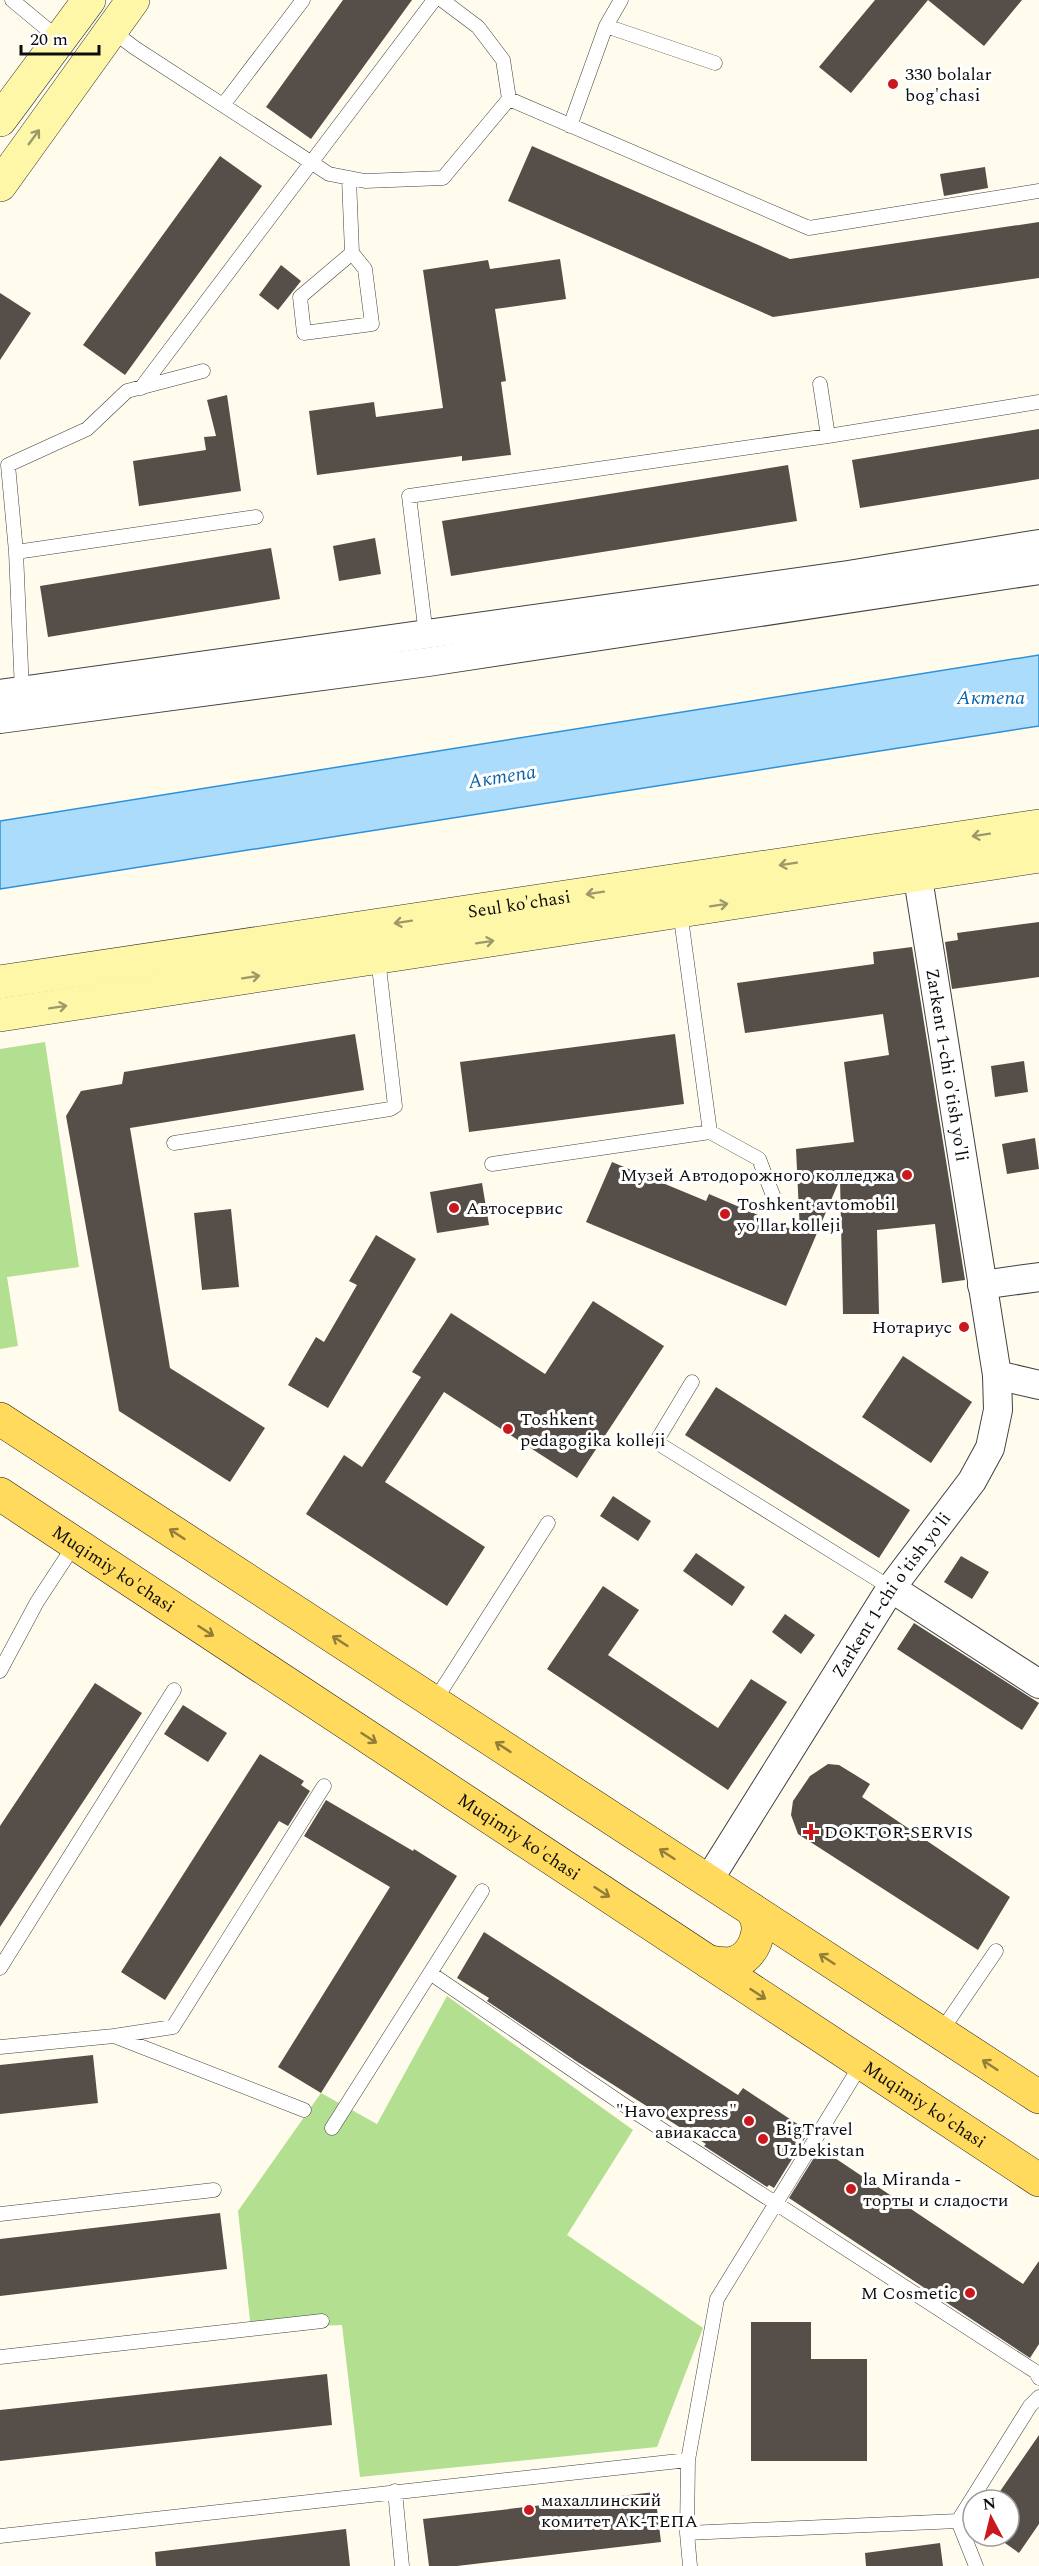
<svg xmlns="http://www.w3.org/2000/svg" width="1039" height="2566" viewBox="0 0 1039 2566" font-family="Spectral,serif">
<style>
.forest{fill:#b3df90}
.water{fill:#acdcfb;stroke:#2d91d9;stroke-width:1.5}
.building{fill:#564e48}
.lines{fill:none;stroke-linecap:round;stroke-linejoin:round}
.lane-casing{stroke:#404040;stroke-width:15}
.street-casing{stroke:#404040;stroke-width:30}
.secondary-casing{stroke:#2f2f2f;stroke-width:34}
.primary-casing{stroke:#1e1e1e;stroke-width:34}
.lane{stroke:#fff;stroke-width:14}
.street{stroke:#fff;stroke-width:28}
.secondary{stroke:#fff7a8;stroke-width:33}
.primary{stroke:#ffda5d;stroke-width:33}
.oneway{stroke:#9e996a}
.oneway2{stroke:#927e39}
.poi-dot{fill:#c9191e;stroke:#fff;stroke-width:2}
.labels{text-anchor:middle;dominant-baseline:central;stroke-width:6;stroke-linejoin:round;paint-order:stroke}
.poi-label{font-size:18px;fill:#0d0d0d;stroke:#fff;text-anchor:start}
.street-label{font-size:18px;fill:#0d0d0d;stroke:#fff}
.water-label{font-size:20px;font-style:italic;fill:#0b62a9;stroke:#fff}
</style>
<rect width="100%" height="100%" fill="#fffced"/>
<path class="forest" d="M45,1042l34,225 -72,10 11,69 -18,3v-300z
M447,1996l186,134 -66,105 136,93 -46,119 -297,30 -18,-152 -91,4 -13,-118 83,-118 56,31z"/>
<path class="water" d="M1039,655v71l-1039,163v-68z"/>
<path class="building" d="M343,0h69l-101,139 -45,-32z
M875,0h147l-38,46 -56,-46 -77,93 -32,-26z
M532,146l258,113 249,-37v56l-266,39 -265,-116z
M220,156l42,30 -137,189 -42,-30z
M985,167l3,21 -44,8 -4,-22z
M560,259l6,40 -71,10 11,72 -5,1 10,73 -49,6v-5l-145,19 -8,-64 65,-9 2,15 67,-9 -20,-138 65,-10 2,9z
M281,265l20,16 -23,29 -19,-15z
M0,293l31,20 -31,47z
M227,395l14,96 -102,15 -6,-45 73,-11 -2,-13 12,-1 -9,-36z
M1039,429v50l-179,29 -8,-48z
M788,465l9,56 -346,55 -9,-55z
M375,538l6,36 -42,7 -6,-35z
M271,548l9,51 -232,38 -8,-51z
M1039,922v55l-87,12 -7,-47 13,-2 -1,-7z
M912,947l53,333 -23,3 -7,-59 -58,6 2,84h-36l-3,-135 -54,127 -200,-84 26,-60 94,39 3,-7 91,39 -4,-84 58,-7 -10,-80 45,-7 -6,-41 -138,19 -8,-50 137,-19 -1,-12z
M355,1034l9,56 -234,38 40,240 95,60 -35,54 -111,-71 -53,-295 15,-25 41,-7 2,-12z
M675,1034l9,70 -215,28 -9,-70z
M1024,1061l4,31 -33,5 -4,-31z
M1035,1138l4,31 -32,5 -5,-30z
M482,1183l7,42 -52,8 -7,-41z
M231,1209l8,78 -37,3 -8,-77z
M376,1235l40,24 -88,149 -40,-23 28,-48 8,5 33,-57 -8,-4z
M593,1301l71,45 -87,132 -133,-86 -59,90 100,65 -38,59 -141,-92 38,-59 18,12 59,-90 -9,-5 39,-59 94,61z
M903,1356l69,46 -41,61 -69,-46z
M716,1387l194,123 -31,48 -194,-123z
M613,1496l38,25 -13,20 -38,-25z
M696,1553l49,34 -13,19 -49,-35z
M961,1556l28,16 -17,27 -28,-17z
M603,1586l36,24 -31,45 110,73 33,-49 36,23 -59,88 -181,-121z
M785,1614l30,21 -14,19 -29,-22z
M914,1623l125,80 -17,27 -125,-81z
M95,1683l47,30 -142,214v-101z
M183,1705l44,28 -19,29 -44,-28z
M260,1754l44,27 -3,4 9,6 -22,35 -9,-5 -114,179 -44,-28z
M828,1764l11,1 31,19 -8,13 148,100 -32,53 -180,-116 -7,-19 2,-14 17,-25z
M326,1800l87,51 1,-2 43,27 -136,217 -43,-26 112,-180 -86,-51z
M484,1932l254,163 5,-7 62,41 -4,7 4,2 -31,50 -5,-3 -2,2 -63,-41 2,-2 -130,-83 -89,-60 2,-3 -32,-20z
M93,2055l5,48 -98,11v-49z
M820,2148l203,136 16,-23v83l-9,14 -241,-160z
M220,2213l7,56 -227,27v-57z
M751,2322h60v37h56v102h-116z
M327,2374l5,51 -332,36v-51z
M1039,2435v89l-20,29 -24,-17h14v-36h-15z
M655,2492l6,50 -204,24h-28l-6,-47z
M346,2529l4,37h-194l-1,-14z
M940,2543l3,23h-77l-1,-13z"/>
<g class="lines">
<g class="lane-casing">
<path id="lane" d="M12,0l47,39
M442,0l36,27 25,33 6,39
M606,26l109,37
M111,30l24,18 194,126 36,7 78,-3 66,-79 300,129 230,-37
M223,105l80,-105
M570,126l36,-100 15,-26
M349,178l3,75 -52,44 4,36 68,-9 -7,-55 -13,-16
M820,384l8,52
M141,388l293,-388
M16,552l-8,-87 79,-36 40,-38 76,-20
M426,635l-17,-139 419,-60 211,-34
M22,691l-6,-139 240,-35
M680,911l30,221 49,27 15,39
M174,1143l216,-34 5,-3 -17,-148
M492,1164l218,-32
M692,1382l-36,60 235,146
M0,1671l37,-69 38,-58
M434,1702l114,-179
M0,1968l174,-278
M430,1973l194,132 412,267 3,6
M940,2033l56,-82
M114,2036l59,-9 151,-241
M0,2047l114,-11 190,74
M332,2128l150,-237
M0,2214l214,-24
M0,2357l322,-36
M395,2491l7,75
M687,2533l271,-12
M0,2536l688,-76
M690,2566l-3,-33 1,-73 29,-161 145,-236
M976,2566l-18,-45 72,-115 9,-9"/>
</g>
<g class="street-casing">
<g id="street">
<path d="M0,694l848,-119 191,-31"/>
<path d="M0,719l428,-57 611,-92"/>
<path d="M982,1285l57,-8"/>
<path d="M997,1375l42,10"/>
<path d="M891,1588l148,96"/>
<path id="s1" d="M708,1881l183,-293 81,-107 18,-33 8,-38 -1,-35 -83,-522"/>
</g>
</g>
<g class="secondary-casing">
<g id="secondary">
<path d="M0,120l89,-120"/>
<path d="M0,185l133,-185"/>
<path id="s2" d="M0,982l1039,-156"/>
<path d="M0,1015l1039,-159"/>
</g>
</g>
<g class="primary-casing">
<g id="primary">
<path d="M0,1419l1039,678"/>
<path id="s3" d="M0,1494l1039,686"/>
<path d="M709,1962c8,1 16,3 24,1 22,-6 33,-37 18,-54"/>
</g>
</g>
<use href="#lane" class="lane"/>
<use href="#street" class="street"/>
<use href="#secondary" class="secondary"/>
<use href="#primary" class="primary"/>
</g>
<defs><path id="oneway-shaft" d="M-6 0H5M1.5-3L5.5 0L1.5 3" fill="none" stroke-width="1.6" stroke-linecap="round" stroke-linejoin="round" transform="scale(1.5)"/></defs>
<g class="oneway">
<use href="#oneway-shaft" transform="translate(34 137) rotate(-54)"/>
<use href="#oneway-shaft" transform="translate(981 835) rotate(171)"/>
<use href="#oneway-shaft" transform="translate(788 864) rotate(171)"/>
<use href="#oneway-shaft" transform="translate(595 893) rotate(171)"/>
<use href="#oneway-shaft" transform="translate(719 905) rotate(-9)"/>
<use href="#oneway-shaft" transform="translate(403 922) rotate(171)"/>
<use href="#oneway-shaft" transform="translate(485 942) rotate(-9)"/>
<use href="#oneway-shaft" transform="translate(251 977) rotate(-9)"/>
<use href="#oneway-shaft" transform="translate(58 1007) rotate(-9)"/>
</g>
<g class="oneway2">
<use href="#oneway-shaft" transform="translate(177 1534) rotate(-147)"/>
<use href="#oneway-shaft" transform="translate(206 1631) rotate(33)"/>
<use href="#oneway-shaft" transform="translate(340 1641) rotate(-147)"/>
<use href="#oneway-shaft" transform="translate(369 1738) rotate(33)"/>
<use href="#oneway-shaft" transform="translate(503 1747) rotate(-147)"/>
<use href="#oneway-shaft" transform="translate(667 1854) rotate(-147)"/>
<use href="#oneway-shaft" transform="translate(602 1892) rotate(33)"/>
<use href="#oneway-shaft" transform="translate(827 1959) rotate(-147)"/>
<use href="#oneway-shaft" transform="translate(758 1994) rotate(33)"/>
<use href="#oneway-shaft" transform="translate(990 2065) rotate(-147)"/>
</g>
<g class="poi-dot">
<circle cx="893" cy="84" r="6"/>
<circle cx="907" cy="1175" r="6"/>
<circle cx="454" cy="1208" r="6"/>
<circle cx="725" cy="1214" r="6"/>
<circle cx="964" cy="1327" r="6"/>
<circle cx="508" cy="1429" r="6"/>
<path d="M808 1823h6v6h6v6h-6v6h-6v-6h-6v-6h6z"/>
<circle cx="749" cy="2121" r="6"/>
<circle cx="763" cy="2139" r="6"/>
<circle cx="851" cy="2189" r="6"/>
<circle cx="970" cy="2293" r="6"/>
<circle cx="529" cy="2510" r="6"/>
</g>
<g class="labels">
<g class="poi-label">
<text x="905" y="74">330 bolalar<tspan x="905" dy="21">bog'chasi</tspan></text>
<text x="895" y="1175" text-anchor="end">Музей Автодорожного колледжа</text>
<text x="737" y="1204">Toshkent avtomobil<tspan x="737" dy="21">yo'llar kolleji</tspan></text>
<text x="466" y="1208">Автосервис</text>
<text x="952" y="1327" text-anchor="end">Нотариус</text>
<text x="520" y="1419">Toshkent<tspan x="520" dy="21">pedagogika kolleji</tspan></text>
<text x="824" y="1832">DOKTOR-SERVIS</text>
<text x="737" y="2111" text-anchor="end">"Havo express"<tspan x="737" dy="21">авиакасса</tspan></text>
<text x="775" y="2129">BigTravel<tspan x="775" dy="21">Uzbekistan</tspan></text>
<text x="863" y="2179">la Miranda -<tspan x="863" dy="21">торты и сладости</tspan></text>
<text x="958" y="2293" text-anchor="end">M Cosmetic</text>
<text x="541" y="2500">махаллинский<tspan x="541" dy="21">комитет АК-ТЕПА</tspan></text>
</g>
<g class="street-label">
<text stroke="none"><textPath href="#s2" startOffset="525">Seul ko'chasi</textPath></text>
<text transform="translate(947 1065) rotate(81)">Zarkent 1-chi o'tish yo'li</text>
<text stroke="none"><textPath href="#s3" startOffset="136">Muqimiy ko'chasi</textPath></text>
<text stroke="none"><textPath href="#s1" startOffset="340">Zarkent 1-chi o'tish yo'li</textPath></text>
<text stroke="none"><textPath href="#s3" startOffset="622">Muqimiy ko'chasi</textPath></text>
<text stroke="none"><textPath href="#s3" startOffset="1108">Muqimiy ko'chasi</textPath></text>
</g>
<g class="water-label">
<text x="991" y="698">Актепа</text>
<text transform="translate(502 777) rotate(-9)">Актепа</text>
</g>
</g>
<g transform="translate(991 2518) rotate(353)"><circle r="28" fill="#ffffff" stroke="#9e9e9e" stroke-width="1.5"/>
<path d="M0-4.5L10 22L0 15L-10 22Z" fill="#c9191e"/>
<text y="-9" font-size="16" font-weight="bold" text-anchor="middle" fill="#0d0d0d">N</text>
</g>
<path d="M21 45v9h78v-9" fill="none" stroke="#0d0d0d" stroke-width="3"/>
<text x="30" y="45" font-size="18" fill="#0d0d0d" stroke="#ffffff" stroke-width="4.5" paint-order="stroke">20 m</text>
</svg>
